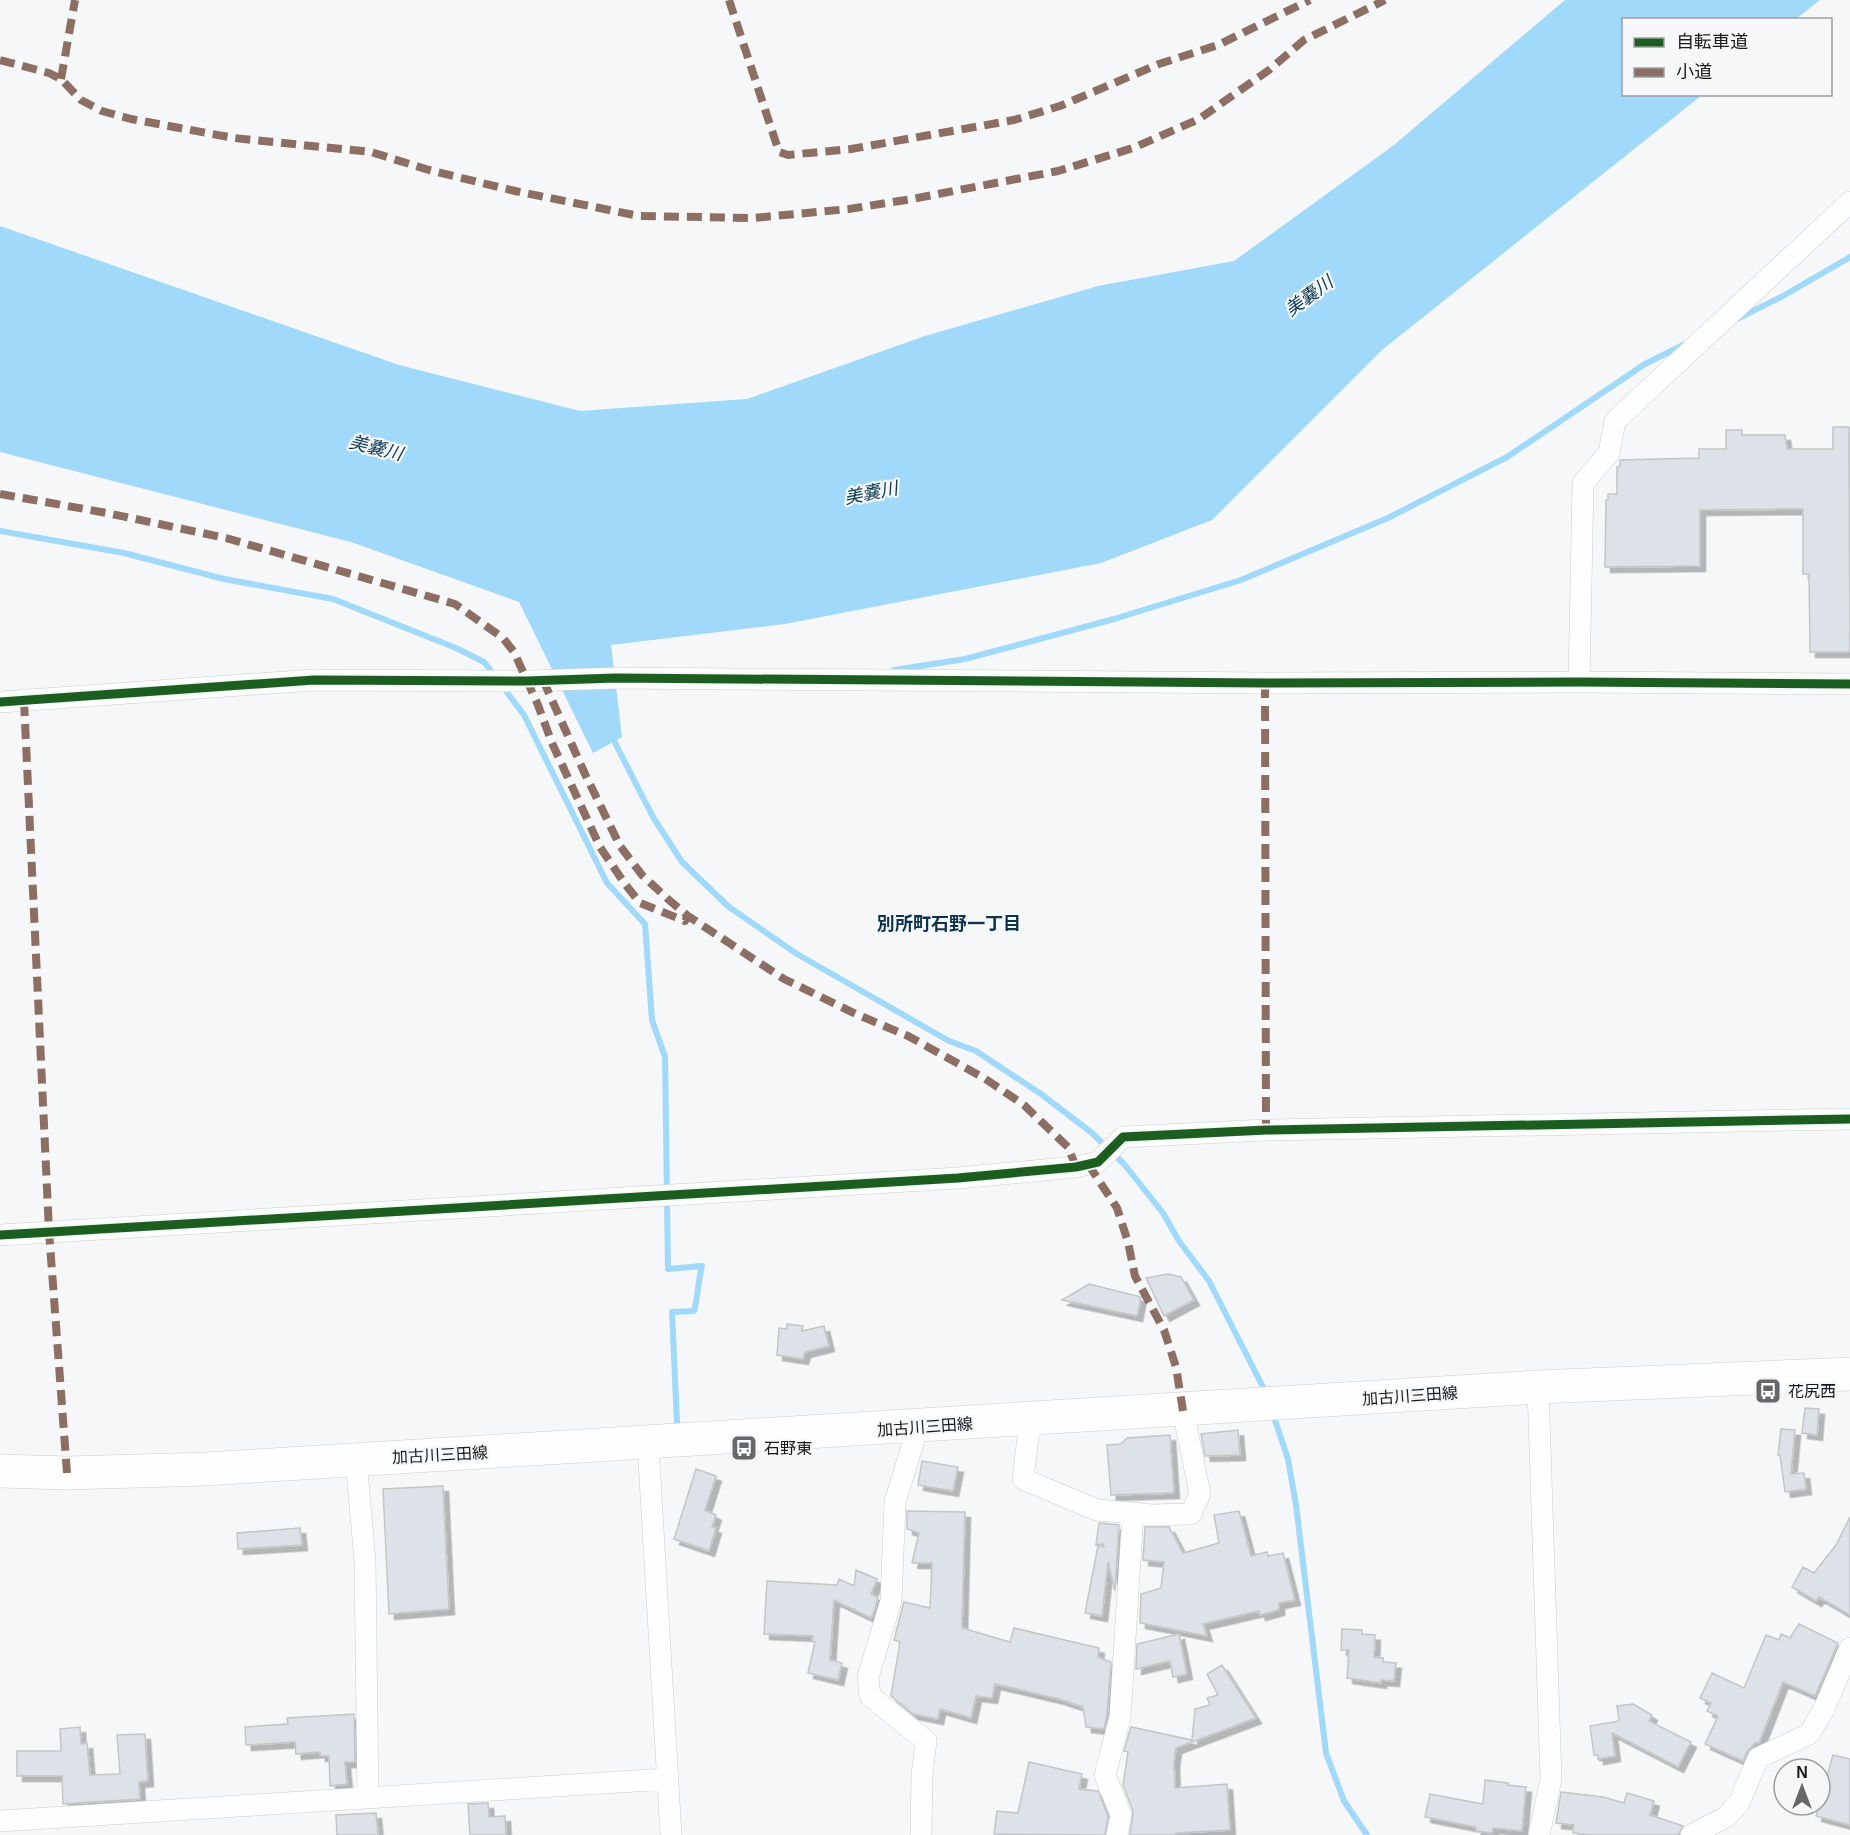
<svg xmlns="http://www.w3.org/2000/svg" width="1850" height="1835" viewBox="0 0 1850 1835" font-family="Helvetica,'Noto Sans JP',sans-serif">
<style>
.water{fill:#a0d9f9}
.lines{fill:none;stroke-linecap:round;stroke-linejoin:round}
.stream{stroke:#a0d9f9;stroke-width:6}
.building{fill:#dde1e8;stroke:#c4c5c6;stroke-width:1.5;filter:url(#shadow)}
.street-casing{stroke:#cbcccd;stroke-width:22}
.primary-casing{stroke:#cbcccd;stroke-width:34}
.street{stroke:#fefefe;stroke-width:21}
.primary{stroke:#fefefe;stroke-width:33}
.quiet{stroke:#8d6e63;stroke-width:8;stroke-dasharray:15 8;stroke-linecap:butt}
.cycleway-casing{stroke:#f5f7f9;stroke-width:13}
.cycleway{stroke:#1b5e20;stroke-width:9}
.labels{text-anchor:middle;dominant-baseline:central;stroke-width:4.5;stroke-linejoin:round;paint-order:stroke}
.poi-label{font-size:16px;fill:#18191a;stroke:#f5f7f9;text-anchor:start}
.street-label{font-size:16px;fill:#18191a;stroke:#f5f7f9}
.water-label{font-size:18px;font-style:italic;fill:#093950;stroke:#f5f7f9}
.neighbourhood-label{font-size:18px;font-weight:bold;fill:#0f324b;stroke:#f5f7f9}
</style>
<defs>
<filter id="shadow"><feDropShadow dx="5.5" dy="5.5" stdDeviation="0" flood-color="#0004"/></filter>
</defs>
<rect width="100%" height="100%" fill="#f6f7f8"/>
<path class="water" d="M1565,0h255l-24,19 -172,1v74l78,1 -320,255 -170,170 -111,43 -316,61 -174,21 11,92 -29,16 -74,-151 -168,-60 -351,-90v-226l399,139 181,46 167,-12 178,-63 173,-50 136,-25 160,-116z"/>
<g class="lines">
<path class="stream" d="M1737,319l46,-23 67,-39
M0,531l124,22 100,26 109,20 123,49 28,14 11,14
M894,670l71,-11 149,-40 127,-39 147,-62 119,-61 138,-93 40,-20
M503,687l21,28 83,168 38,41 7,96 13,37 3,212 34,-3c-4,16 -4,30 -8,45l-22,1 5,111
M612,737l41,80 29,45 47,45 68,47 152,87 27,10 65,43 51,39 32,31 39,49 16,28 30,40 57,112
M1273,1414l15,45 8,46 30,248 18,48 23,34"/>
</g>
<path class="building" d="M1833,427h16l1,225h-40l-1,-78h-6v-65l-103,1v56l-95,1 1,-67h2v-6h9v-27l3,-1v-6l79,-2v-9h27v-19h16v5h43l2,14h46z
M1168,1274l13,3 13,23 -30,16 -18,-38z
M1089,1284l52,13 -4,19 -75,-16z
M787,1324l16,2 -1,5 22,-5 5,20 -24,6 -2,7 -26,-4 2,-27 8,1z
M1805,1408l14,1 -2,26 -15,-2z
M1781,1429l14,1 -4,44 13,-1 2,16 -21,3 -5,-37h-2z
M1238,1430l2,25 -35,1 -4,-22z
M1170,1435l4,58 -63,2 -4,-50 14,-1 6,-6z
M922,1461l36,6 -5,24 -35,-6z
M696,1469l20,7 -11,34 11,5 -4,12 4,1 -7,23 -35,-12z
M443,1486l6,123 -60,5 -6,-125z
M907,1511l58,1 -3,116 48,14 4,-14 85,20 -1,9 13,5 -4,53 -3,14 -18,-2 -3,-20 -24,-8 -64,-15 -3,14 -16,-2 -5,22 -31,-9 -2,10 -25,-5 -22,-18 9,-54 -6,-2 10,-38 26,6 2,-45h-20l7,-30 -12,-4z
M1239,1511l12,45 16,-4 1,4 15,-3 12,47 -16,3v7l-19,5 -1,-4 -56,13 4,12 -67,-13 1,-29 20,-6 3,-26 -21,-2 2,-33h24l14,26 36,-10 -5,-28z
M1850,1517v98l-31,-18 -3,4 -24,-14 11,-20 11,6 22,-28z
M1099,1523l20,2 -4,66 -7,-29 -6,54 -17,-3 13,-67 6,1 -1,-3 -7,1z
M300,1528l2,17 -64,4 -1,-16z
M856,1570l21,9 -6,15 7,3 -3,12 -4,9 -37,-18 -4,60 12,3 -4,17 -30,-7 7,-31 -3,-1 1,-5 -49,-2 3,-53 70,4 2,-6 15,7z
M1799,1624l39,19 -23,53 -32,-14 -24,61 -3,-1 -9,10 -4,9 -38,-17 13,-28 -11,-5 4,-8 -11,-5 12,-25 32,15 22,-53 13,5 2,-6 9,4z
M1342,1629l20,1v4l13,1 -1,22 9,1v4l13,1 -2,18 -13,-1v3l-34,-5 2,-28h-8z
M1179,1634l8,40 -14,3 -3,-16 -34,8 1,-25z
M1222,1665l34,53 -80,30 -2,14 1,26 52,-4 3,46 -54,3v2h-46l3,-24 -10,-26 5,-33 -4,-1 7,-24 61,13 3,-31 15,-4 -3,-7 11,-3 -11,-21z
M1633,1704l19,11 -3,6 42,21 -13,25 -66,-34 3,23 -17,3v-4h-4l-4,-29 29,-5 -2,-15z
M354,1714l1,48h-10l2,22 -17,2 -1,-30h-9v-4l-24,2 -1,-12 -49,3 -1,-18 43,-3 -1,-6z
M80,1727l1,17 6,-1 3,32 30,-1 -3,-39 28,-1 3,47 -9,1 1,17 -77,5 -1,-28h-45v-25h44l-1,-22z
M1833,1755l17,4v66l-34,-9z
M1029,1762l53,12 -3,15 19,2 10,25 -3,19 -111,-1 3,-23 21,2z
M1485,1780l23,3v2l18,2 -4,44 -29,-3 -1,5 -16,-2v-4l-51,-10 5,-23 53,10z
M1561,1792l42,5 21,6 3,-10 27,8 -4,14 33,11 -5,9h-89l-16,-2 1,-8 -18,-2z
M488,1803l1,14 16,-1 1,19h-36l-2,-31z
M376,1813l2,22h-41l-1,-20z"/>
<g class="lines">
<g class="street-casing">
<path id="street" d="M1579,682l4,-199 26,-30 6,-32 235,-219
M0,702l314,-22 213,1 89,-3 649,5 314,-1 271,2
M0,1235l958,-57 118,-11 22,-5 25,-25 143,-7 584,-11
M1538,1387l13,392 -12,56
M1030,1420l-7,59 74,31 36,3
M918,1427l-23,75 -4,99 -23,76 2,19 56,45 -4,34 -1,60
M648,1444l23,391
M356,1460l9,101 3,237
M0,1821l667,-42
M1117,1835l4,-20 -16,-40 15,-58 13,-204 18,2 40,-1 9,-20 -17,-83
M1691,1835l35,-18 13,-14 19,-45 51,-24 14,-23 27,-63"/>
</g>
<g class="primary-casing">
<path id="primary" d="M0,1471l67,2 139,-4 1332,-82 312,-13"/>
</g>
<use href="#street" class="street"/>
<use href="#primary" class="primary"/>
<path class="quiet" d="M729,0l50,152 9,3 63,-6 163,-29 46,-14 99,-42 59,-19 92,-45
M0,60l49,13 12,6 20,21 21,11 29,8 103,19 137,14 58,18 86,21 124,25 114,2 96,-9 63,-10 146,-28 75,-23 66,-29 70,-49 35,-30 81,-40
M61,79l14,-79
M0,494l107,19 119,25 229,66 48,34 11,14 24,53 14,38 48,104 25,37 15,19 45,18 3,-5
M543,680l42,94 35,72 22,29 27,25 19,16 96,63 72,35 52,22 76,42 40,27 26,25 18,17 8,20
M1265,683l1,447
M24,701l25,530 18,242
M1088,1164l29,44 11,34 7,34 29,54 12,37 7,44"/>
<g class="cycleway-casing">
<path id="cycleway" d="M0,702l314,-22 213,1 89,-3 649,5 314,-1 271,2
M0,1235l958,-57 118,-11 22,-5 25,-25 143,-7 584,-11"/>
</g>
<use href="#cycleway" class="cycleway"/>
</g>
<defs>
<g id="bus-square" transform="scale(1.35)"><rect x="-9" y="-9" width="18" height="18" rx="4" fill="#666768" stroke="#f5f7f9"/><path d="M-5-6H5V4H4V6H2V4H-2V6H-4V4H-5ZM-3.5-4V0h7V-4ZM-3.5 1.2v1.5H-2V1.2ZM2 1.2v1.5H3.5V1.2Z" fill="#fff"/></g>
</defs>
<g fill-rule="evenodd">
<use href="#bus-square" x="1768" y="1391"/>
<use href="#bus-square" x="744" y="1448"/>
</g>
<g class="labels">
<g class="poi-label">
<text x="1788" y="1391">花尻西</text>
<text x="764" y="1448">石野東</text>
</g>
<g class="street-label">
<text transform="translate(1410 1396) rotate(-4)">加古川三田線</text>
<text transform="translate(925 1427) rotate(-4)">加古川三田線</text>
<text transform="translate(440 1455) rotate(-3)">加古川三田線</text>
</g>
<g class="water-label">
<text transform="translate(1309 296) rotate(-36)">美嚢川</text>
<text transform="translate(376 448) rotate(14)">美嚢川</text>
<text transform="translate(871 493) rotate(-11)">美嚢川</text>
</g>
<g class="neighbourhood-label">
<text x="949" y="924">別所町石野一丁目</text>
</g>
</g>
<rect x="1622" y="18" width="210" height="78" fill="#f5f7f9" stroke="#9d9ea0" stroke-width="1.5"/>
<rect x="1634" y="38" width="30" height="9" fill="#1b5e20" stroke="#9d9ea0" stroke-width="1.5"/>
<text x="1676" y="48" font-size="18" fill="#18191a">自転車道</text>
<rect x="1634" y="68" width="30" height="9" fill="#8d6e63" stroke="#9d9ea0" stroke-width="1.5"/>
<text x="1676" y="78" font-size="18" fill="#18191a">小道</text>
<g transform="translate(1802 1787)"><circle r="28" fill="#f5f7f9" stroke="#9d9ea0" stroke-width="1.5"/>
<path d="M0-4.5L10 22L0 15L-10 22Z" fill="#666768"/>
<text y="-9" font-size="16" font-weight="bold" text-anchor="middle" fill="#18191a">N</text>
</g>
</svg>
